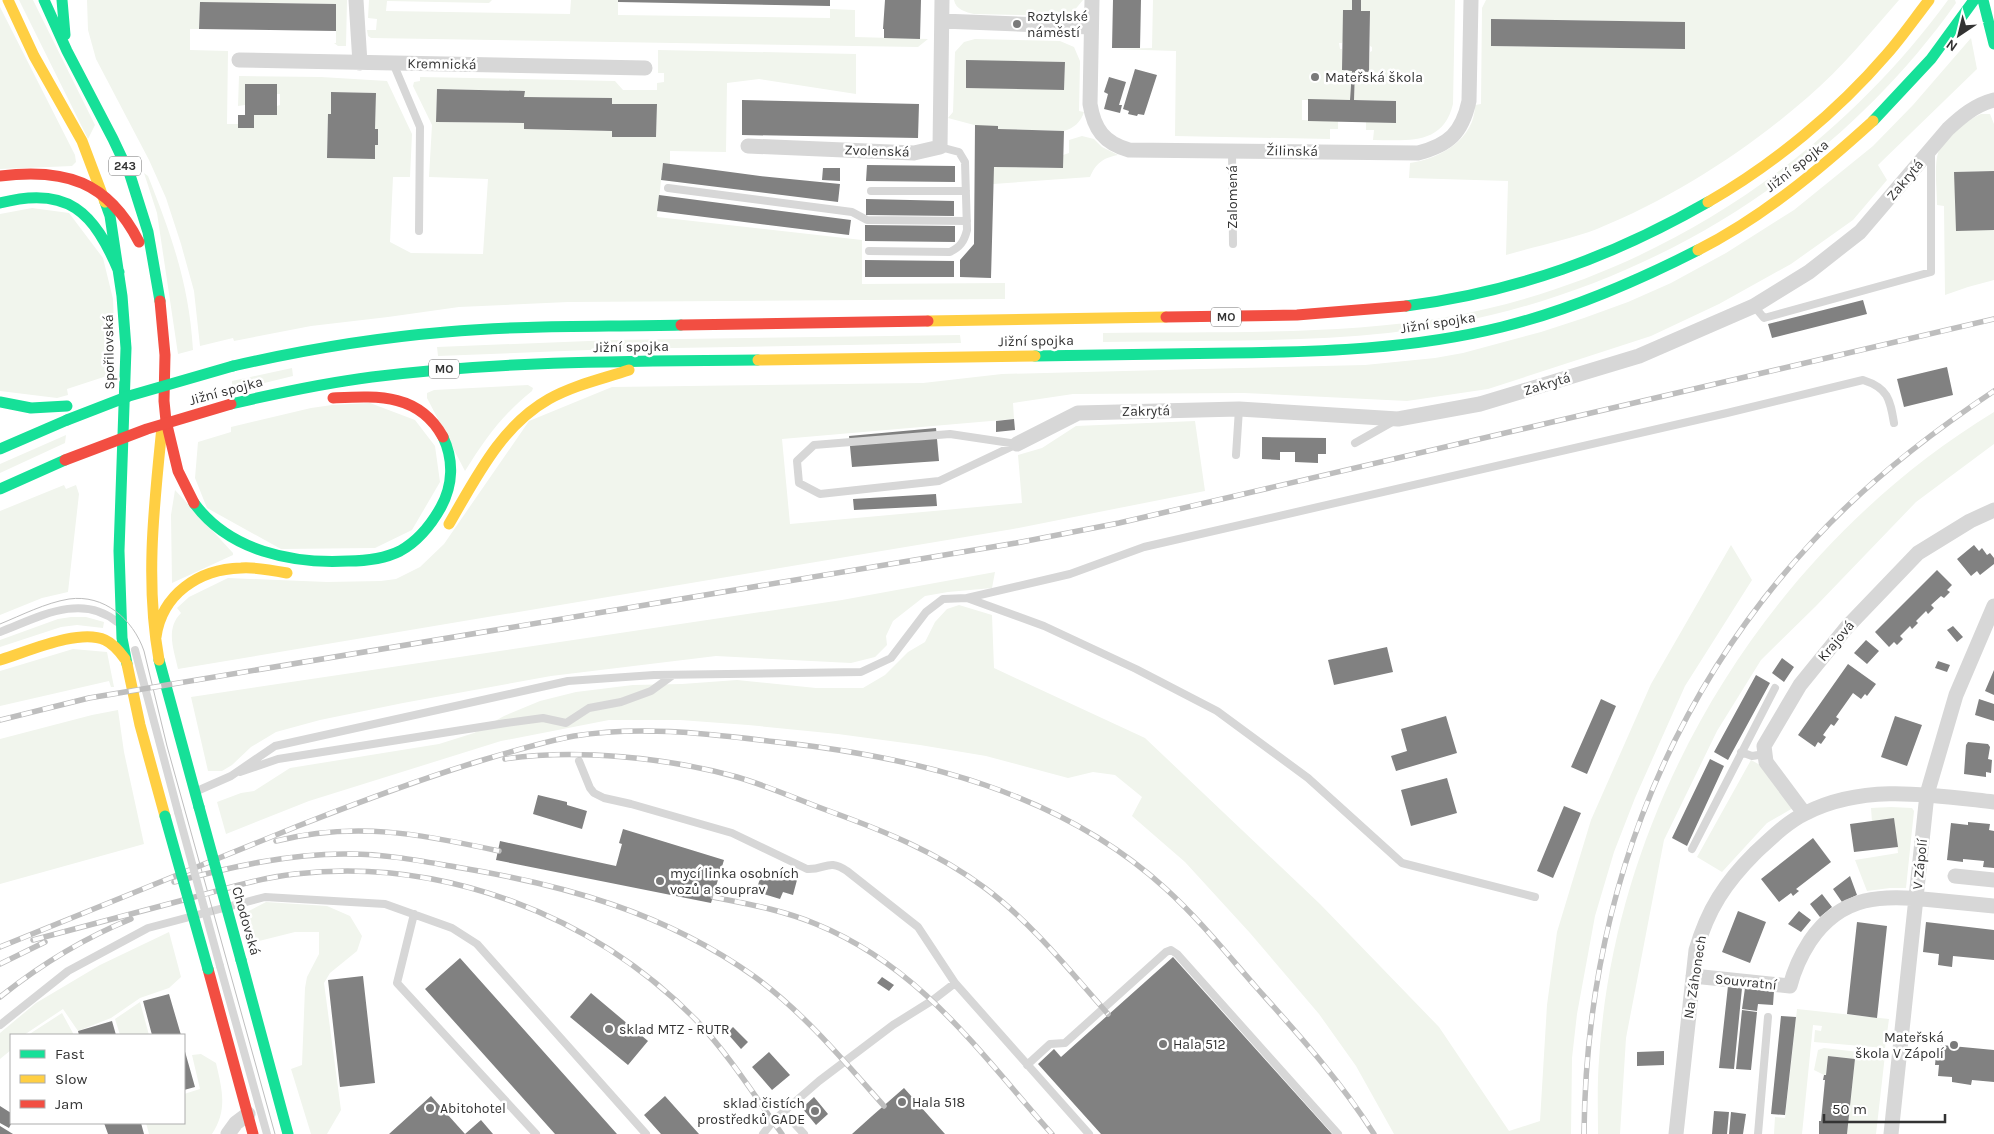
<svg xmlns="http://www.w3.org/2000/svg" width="1994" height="1134" viewBox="0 0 1994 1134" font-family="Karla,sans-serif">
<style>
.green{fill:#f1f5ed;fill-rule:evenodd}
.building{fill:#818181}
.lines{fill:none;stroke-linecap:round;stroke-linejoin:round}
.lane{stroke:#d7d7d7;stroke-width:8}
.street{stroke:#d7d7d7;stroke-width:15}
.fast{stroke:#16e098;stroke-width:11}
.slow{stroke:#ffcf43;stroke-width:11}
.jam{stroke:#f24e42;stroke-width:11}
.tram{stroke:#bebebe;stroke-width:1}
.rail-casing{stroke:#bebebe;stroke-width:5.5}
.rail{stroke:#fff;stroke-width:4;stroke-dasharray:11;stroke-linecap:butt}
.lane-bridge{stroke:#d7d7d7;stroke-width:8}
.fast-bridge{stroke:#16e098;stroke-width:11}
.jam-bridge{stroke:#f24e42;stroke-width:11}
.poi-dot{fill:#7a7a7a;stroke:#fff;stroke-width:2}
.labels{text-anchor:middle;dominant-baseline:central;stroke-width:5;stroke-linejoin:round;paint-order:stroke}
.shield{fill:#fff;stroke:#707070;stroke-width:1}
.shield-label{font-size:12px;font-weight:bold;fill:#333}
.poi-label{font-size:14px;fill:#333;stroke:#fff;text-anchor:start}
.street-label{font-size:14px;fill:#333;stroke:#fff}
</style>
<rect width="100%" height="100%" fill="#fff"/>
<path class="green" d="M19,0h14l62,125 -7,14z
M87,0h260l-1,46h-8l-4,-3h2v-39l-136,-2 -1,27h-9v21l38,1 -1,73h11v4h15l1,-13h23v-9l3,-1v-11h-3v-10h-31l-1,21 -7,1 1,-30 82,1 66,4 25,53 -2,43h-17l-3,65 21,11 72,1 5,-75 -59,-2 3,-52 -19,-39 1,-4 6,-1v-4l195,4 8,9h34v-7l7,-1v-9h-6v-23l198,4v40l-97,-15 -32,4 -1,69 -56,-1v13l-7,-1 -6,54 205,23v44l143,-1v16l-437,3 -109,5 -71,10 -77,9 -77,15 -1,-3 -33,8 -6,-55 -13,-47 -15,-46 -17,-38 -53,-101 -8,-29zM437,89l87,2v6l88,1v6h45l-1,33h-44v-6l-88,-2v-6l-88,-1zM331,92l45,1 -1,36h3v15l-3,1v14l-48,-1 1,-44h3z
M369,0h123l-3,3 -102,-2 -1,10 184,3 1,-14h47v15l212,3v-9l25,1v27l73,2 -10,8 -547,-9 -3,-2 -1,-6h9l1,-11 -9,-1z
M954,0h129l-10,12 -12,4 -87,-2c-8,-2 -18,-4 -20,-14z
M1153,0h199v10l-10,33h-3l1,6h2v21l10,1 -2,29h-48v20l36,1v8h-8v10l-155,-3 1,-85 -64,-2 40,-1z
M1361,0h94l-2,104c-10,42 -46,36 -80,36l1,-10h-8v-8l30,1v-22l-42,-1 1,-29h14l1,-19 2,-1v-4l-2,-1v-34l-9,-1z
M1486,0h413c-29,33 -57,68 -91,97 -62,54 -135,101 -211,132 -29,11 -61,17 -91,26l2,-74 -99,-3 1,-15c30,-4 65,-24 65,-58l6,-1 1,-96zM1492,19l193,3v27l-194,-3z
M1948,0h7l1,3c-131,185 -342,306 -568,330 -94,10 -190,7 -285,9v-9c112,-2 234,3 344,-16 201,-36 381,-153 501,-317z
M0,7l75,148 1,7 -4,4 -72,3z
M1971,38l6,31 -99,96 9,15 -34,40 -62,44 -72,40 -68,32 -163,53 -81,12 -163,-8 -171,1 -60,9 1,16 -232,20 8,85 232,-21 -4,-48 24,-7 34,-22 119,-5 10,70 -192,38 -835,140c-4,-19 -13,-40 3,-56l-4,-5 12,-11 39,-19 99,4 54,-1 15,-2 24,-12 24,-23 85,-123 83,-34 311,-4 79,-9 363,-9 70,-7 28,-5 78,-21 43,-14 44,-16 43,-19 55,-30 68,-43 79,-64 40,-41z
M975,39l85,2 14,6 6,14 -1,50 5,1c-3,10 -10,16 -20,19l-66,-2v-3h-20l-30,-8 5,-6 2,-60 9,-10zM966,61l99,1 -1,27 -98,-1z
M1981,114h9l4,10v47l-39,1 1,58h38v50l-26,7 -23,8 -1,-89 -7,-1c0,-15 -3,-39 1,-52 5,-15 29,-33 43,-39z
M1082,136l12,3 8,8 16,8c-15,3 -22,8 -28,22l-97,7 1,-17 69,1v-13l6,-2v-13z
M144,173l4,3c24,61 41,108 45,174l-15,4 -21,-141z
M32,208l37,5 34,45 10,41 3,74 -49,16 1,6 -11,3 -57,-7v-177z
M960,335l1,8 -347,6 -176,7 -1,-9 177,-7z
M292,368l1,8 -61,15v-10z
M528,385l5,3 -1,3c-31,25 -46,47 -67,80l-38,-73v-5l7,-3z
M370,403l45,17 20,26 5,36 -28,48 -37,18 -94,1 -74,-41 -12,-30 3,-36 33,-10v-5l80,-19 21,-3z
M1994,412v32l-78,58 -100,104 -55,54 -44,71 -53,109 -38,198 -6,96h-22c0,-24 -1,-49 1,-74 16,-261 173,-513 395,-648z
M66,435l-1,8 -65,30v-9z
M64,485l2,4 10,-4 3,9 -11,98 -26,6 -42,17v-104z
M175,490l58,63v2l-61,28 -1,-68z
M1731,545l21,35 -67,106 -50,112 -21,54 -19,64 -18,98 -5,44 -1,76h-177l-38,-68 -37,-52 -69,-81 -65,-71 -53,-46 10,-19 -27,-22 -22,-3 -25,6 -82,-22 -66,-11 -82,-11 -90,-9 -68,-5h-71l-108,21 -192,60 -83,33 -9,-32 24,-9 13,-2 36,-23 149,-24 35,-11 30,-17 36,-15 36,-9 57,-7 49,-1 55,-4 79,8h47l22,-13 23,-23 17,-10 10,-20 12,-13 12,-4 33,10 2,53 151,70 175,166 119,123 70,104 31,-10 7,-116 10,-73 34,-112 60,-136z
M995,572l-3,16 -44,4 -23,4 -32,25 -7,15 1,9 -12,12 -24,6 -135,-7 -165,20 -148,27 -83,17 -44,12 -25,15 -19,18 -10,6h-14l-17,-74 651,-97z
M71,617h15l18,5 -1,6 -26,-3 -16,2 -61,20v-7l58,-21z
M73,649l34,3 7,35h-3l-2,-6 -109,25v-35z
M118,710l6,42 20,92 -144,40v-145l92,-24z
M1751,760l11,6 31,42 -26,15 -45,49 -25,-15z
M1891,807l21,1 2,3 -8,77h-16l-23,3 -12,-31 43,-7 -4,-34 -22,3 -1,-14z
M266,902l61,4 23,10 12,20 -5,15 -27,22 -6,10 17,127 -14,24h-16l-20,-65 11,-4 3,-77 2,-11 12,-23v-22h-24l-40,10 -8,-30z
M169,932l12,45 -12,11 -29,10 -29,20 -33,13 -15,-22 -39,26h-13v15l-11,9v-26l36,-30 64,-38z
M140,1002l9,33h-29l-5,-16z
M1797,1009l92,10 -4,29 -71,-6 1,-12 6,1 1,-5 -9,-1 -11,109h-28l1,-17 10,1z
M62,1013l12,22h-46z
M1824,1048l61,7 -9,79h-29l8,-75 -27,-3 -2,19h-2l-10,-5 4,-20z
M201,1054l15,9c6,26 12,47 -4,71h-63l-3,-11h38v-29l16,-5 -8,-34z"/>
<path class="building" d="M618,0h212v6l-212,-4z
M885,0h36l-1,39 -36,-1v-9h-1z
M1113,0h28l-1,48h-28z
M1352,0h9v11h9l-1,61 -14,-1 -1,29 42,1v22l-88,-2v-22l42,1 2,-29 -10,-1 1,-60h9z
M200,2l136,2v27l-137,-2z
M1491,19l194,3v27l-194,-3z
M966,60l99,2 -1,28 -98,-2z
M1135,69l22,6 -13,40 -6,-1 -1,2 -9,-2 1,-3 -6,-2z
M1109,77l17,5 -7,23h3l-2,8 -16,-4 4,-15 -4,-2z
M245,84h32v31h-23v13h-16v-13h7z
M437,89l88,2 -1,6 88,1v6h45l-1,33h-44v-6l-88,-2v-6l-88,-1z
M331,92l45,1 -1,36h3v16h-3v14l-48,-1 1,-44h3z
M742,100l177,4 -1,34 -176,-3z
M975,125l23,1v3l66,2 -1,37 -69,-1 -3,111 -31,-1v-17l14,-16z
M663,163l97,13 80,8 -2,18 -177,-22z
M867,165l88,1v16l-89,-1z
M823,168h17v13l-18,-1z
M1994,171v59l-38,1 -2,-59z
M659,195l192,25 -2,15 -192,-24z
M866,199l88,2v15l-88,-1z
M865,225l90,1v16l-90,-1z
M865,260l89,1v16h-89z
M1863,300l4,14 -95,24 -4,-14z
M1947,367l6,28 -49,12 -7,-28z
M1014,419l1,11 -19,2v-11z
M936,428l3,33 -87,6 -3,-31z
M1262,437l64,1v16h-8v9l-23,-1v-10h-15v8l-18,-1z
M936,494l1,12 -83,4 -1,-11z
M1974,545l5,6 3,-3 5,7 3,-2 4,5v6l-14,11 -3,-4 -6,5 -14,-17z
M1937,570l15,15 -5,5 3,2 -6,6 -3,-2 -10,9 3,3 -6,6 -2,-3 -10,10 2,2 -6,6 -2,-3 -10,10 3,3 -6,6 -3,-3 -5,5 -14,-15z
M1953,626l10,11 -6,5 -10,-12z
M1866,640l13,11 -12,13 -13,-11z
M1387,647l6,25 -59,13 -6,-25z
M1782,658l12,9 -10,15 -12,-9z
M1938,661l12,4 -3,7 -12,-4z
M1848,664l28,20 -9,12 -2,-2 -4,5 -8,-6 -17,24 3,2 -5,7 -3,-2 -8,11 3,2 -5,7 -3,-2 -3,5 -17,-12z
M1994,670v25l-9,-4z
M1756,675l14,8 -42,77 -14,-8z
M1601,699l15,7 -29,68 -16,-7z
M1979,699l15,5v17l-19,-6z
M1446,716l11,37 -61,18 -5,-15 16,-5 -6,-22z
M1895,716l27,9 -15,41 -26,-9z
M1968,742l20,2 2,3 -2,12 4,1 -1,13 -5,-1v5l-22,-3 2,-29z
M1710,759l14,7 -37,80 -15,-8z
M1447,778l10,35 -46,13 -10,-36z
M538,795l29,7v3l20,6 -5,18 -49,-15z
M1564,806l17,7 -28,65 -16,-7z
M1894,818l4,29 -44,5 -4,-28z
M1968,822l22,2 -1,6 5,1v37l-11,-1 1,-6 -21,-2v3l-16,-2 4,-37 17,2z
M623,829l101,31 -13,43 -215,-43 4,-19 116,25 6,-22 -3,-1z
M1813,838l18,24 -35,27 3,2 -6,5 -2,-3 -12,9 -18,-23z
M763,869l34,11 -4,15 -10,-3 -3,7 -20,-6 2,-7 -4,-1z
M1850,876l7,19 -15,7 -9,-13z
M1822,894l10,13 -12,10 -10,-13z
M1738,911l28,11 -16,41 -28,-11z
M1799,911l12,9 -10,12 -13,-8z
M1857,922l30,4 -10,92 -30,-4z
M1926,922l68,8v30l-41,-4 -1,11 -14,-2 1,-11 -16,-2z
M1173,957l159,177h-231l-63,-70 16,-15 7,8z
M460,958l157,176h-62l-130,-145z
M363,976l12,107 -35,4 -12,-107z
M882,977l12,8 -5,6 -12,-8z
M1728,986l14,2 -8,81 -15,-1z
M1745,988l29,3 -1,14 -15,-1 -1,7 -15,-2z
M591,993l57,48 -20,24 -58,-48z
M169,994l12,41h-29l-9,-34z
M1742,1010l15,2 -6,58 -15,-1z
M1781,1016l15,1 -11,98 -14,-1z
M112,1021l4,14h-37l-1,-4z
M733,1027l15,15 -7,7 -14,-16z
M1941,1045l53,5v32l-22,-2 -1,5 -19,-3v-5l-14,-1 1,-11h-4l1,-10 4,1z
M184,1048l11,39 -11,3z
M1664,1051v14l-27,1v-14z
M769,1052l21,23 -18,15 -20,-23z
M1828,1056l27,3 -8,75h-28v-13h2l4,-41h-2l1,-5h2z
M904,1088l41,46h-93l20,-18z
M431,1096l34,38 16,-14 12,14h-104z
M665,1096l34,38h-38l-17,-19z
M814,1097l14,17 -12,11 -14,-17z
M0,1106l11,7v11l-2,4 -9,-5z
M1714,1111l15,1 -2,22h-15z
M1731,1112l15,2 -3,20h-14z
M104,1123h37l3,11h-36z
M0,1126l13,8h-13z"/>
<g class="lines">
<path class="lane" d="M393,63l27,64 -1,104
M1232,150l1,94
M668,188l184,24 15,8 100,1
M871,191h95
M869,251l81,1c10,-5 14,-10 17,-22l-2,-68 -6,-10 -19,-5
M1754,306l10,12 167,-46v-122
M950,434l67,10 -78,37 -119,13 -21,-11 -2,-22 17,-16z
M1355,443l39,-22
M1236,455l3,-46
M967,598l103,-24 74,-27 583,-134 136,-33c25,8 27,19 31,43
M0,632c37,-14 81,-40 117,-10
M135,650l43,162
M1741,752l11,4 13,-2
M579,761l11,27 4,5 10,5 27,6 101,29 75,36c19,1 21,-11 40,2l71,56 37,56 134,151
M240,772l38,-13 228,-36 37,-5 23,5 23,-15 32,-6 30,-11 22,-16
M197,791l34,-15 44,-30 293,-65 86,-6 207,-3 30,-14 35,-46 17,-13 24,-1 77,28 92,43 81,42 91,67 94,85 133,34
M1692,849l83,-161
M414,914l-17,69 139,151
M220,966l47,168
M0,1025l68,-54 80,-43 117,-31 120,7 67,24 25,16 169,190
M1027,1065l23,-21 15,-1 101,-91 5,-2 6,4 161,180
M784,1112l20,22
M763,1134l10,-13 46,-40 74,-56 40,-25 22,-17
M1758,1134l10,-117"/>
<path class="street" d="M356,0l4,63
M1092,0l-2,104c4,25 14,39 39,46l289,3c31,-8 44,-20 51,-52l2,-101
M942,21l149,6
M239,60l406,8
M748,146l166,7 26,-6 2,-147
M1017,444l61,-31 161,-4 159,10 82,-15 159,-48 115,-50 55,-34 51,-40 88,-103c14,-13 27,-24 46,-29
M1804,813l-38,-51 -2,-16 36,-61 47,-58 71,-74 52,-32 24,-11
M1955,876l39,4
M1693,976l97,10c4,-16 11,-31 20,-45 32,-47 72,-46 123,-41 20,2 41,4 61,6
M228,1134l8,-11 12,-9
M1676,1134l20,-184c12,-41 29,-67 59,-97 15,-14 32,-31 51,-40 58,-30 126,-18 188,-11
M1891,1134l36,-340 29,-99 38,-89"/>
<path class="fast" d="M44,0l23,51 46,88 17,36 18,57 12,69
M62,0l3,35
M1983,0l11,44
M1873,121l58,-62 43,-59
M105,202l5,14 12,80 4,52 -7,203 3,87 5,26
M0,203c68,-18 94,9 119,69
M1406,306c110,-14 206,-49 302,-104
M1035,356c65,-1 131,-2 196,-3 91,-1 182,-4 271,-26 69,-17 133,-45 196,-77
M233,366c70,-16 141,-28 213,-34 78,-7 157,-5 235,-7
M0,402l31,6 36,-2
M231,404c47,-11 94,-21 141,-27 128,-16 258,-16 386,-17
M0,449l67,-29
M0,489l65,-29
M194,503c35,48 98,61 154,58 17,0 36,-2 52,-10 18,-10 31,-26 41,-44 12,-22 13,-47 2,-70
M159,660l40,147
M241,960l47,174"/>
<path class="slow" d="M8,0l26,56 48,85 23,61
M1708,202c66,-38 129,-90 179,-148 15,-17 28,-36 42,-54
M1698,250c65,-33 122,-81 175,-129
M928,321l238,-4
M758,360l277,-4
M449,524c27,-46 52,-98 100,-125 25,-14 53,-20 80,-29
M156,637c6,-43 43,-68 85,-69 15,-1 31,2 46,5
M0,660c27,-8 79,-32 105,-20 9,4 15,12 20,19
M159,660c-14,-78 -5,-154 3,-233
M127,664l13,61 25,91"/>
<path class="jam" d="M0,176c65,-8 108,5 139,66
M160,301l5,54 -1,46 2,20 12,50 16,32
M1166,317l131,-2 109,-9
M681,325l247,-4
M333,398c45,-2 86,-5 110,39
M208,969l45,165"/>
<path class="tram" d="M0,624c22,-9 45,-21 69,-25 35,-5 64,20 75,52l23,95 108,388"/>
<g class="rail-casing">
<path id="rail" d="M0,720l89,-22 927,-155 103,-20 875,-204
M505,759c70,-11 164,-1 232,18 31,9 62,23 92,34 55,20 108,41 156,77 47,35 84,82 123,126
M276,841c79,-20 145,-7 223,10
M174,882c57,-15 116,-29 176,-28 36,0 71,7 106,13 109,18 208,45 299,110 49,36 88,83 129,129
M713,897c35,7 70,13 103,27 105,43 163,128 236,210
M33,940c52,-14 105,-28 158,-42 34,-9 68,-20 104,-24 147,-17 299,41 402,147 32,34 58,75 85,113
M0,947c99,-40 199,-81 298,-121 61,-24 122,-47 185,-66 30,-9 60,-18 91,-24 68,-11 135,-2 203,6 140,15 283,50 389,147 33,30 61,65 90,98 42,47 84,93 118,147
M0,964l45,-22
M0,997c39,-31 84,-59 131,-78
M1584,1134c2,-222 76,-428 229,-593 53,-58 115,-106 181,-150"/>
</g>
<use href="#rail" class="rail"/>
<path class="lane-bridge" d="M178,812l42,154"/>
<path class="fast-bridge" d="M67,420l62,-24 104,-30
M199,807l42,153
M165,816l43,153"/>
<path class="jam-bridge" d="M65,460l82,-31 84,-25"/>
</g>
<g class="poi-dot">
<circle cx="1017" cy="24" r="5"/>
<circle cx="1315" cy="77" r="5"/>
<circle cx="660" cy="881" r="5"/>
<circle cx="609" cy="1029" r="5"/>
<circle cx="1163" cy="1044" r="5"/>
<circle cx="1954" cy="1045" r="5"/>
<circle cx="902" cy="1102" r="5"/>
<circle cx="430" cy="1108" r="5"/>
<circle cx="815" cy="1111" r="5"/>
</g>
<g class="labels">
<g class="shield">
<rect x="109" y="156.5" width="32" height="19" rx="4"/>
<rect x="1211" y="307.5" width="30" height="19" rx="4"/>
<rect x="429" y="359.5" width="30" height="19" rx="4"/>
</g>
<g class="shield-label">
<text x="125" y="166">243</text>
<text x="1226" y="317">MO</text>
<text x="444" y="369">MO</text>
</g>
<g class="poi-label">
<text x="1027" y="16">Roztylské<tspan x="1027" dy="16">náměstí</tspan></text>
<text x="1325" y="77">Mateřská škola</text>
<text x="670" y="873">mycí linka osobních<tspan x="670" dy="16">vozů a souprav</tspan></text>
<text x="619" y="1029">sklad MTZ - RUTR</text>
<text x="1944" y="1037" text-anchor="end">Mateřská<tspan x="1944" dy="16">škola V Zápolí</tspan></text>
<text x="1173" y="1044">Hala 512</text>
<text x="912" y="1102">Hala 518</text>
<text x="805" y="1103" text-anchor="end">sklad čistích<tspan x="805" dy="16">prostředků GADE</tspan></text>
<text x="440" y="1108">Abitohotel</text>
</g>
<g class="street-label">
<text transform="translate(442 64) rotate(1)">Kremnická</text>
<text transform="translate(877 151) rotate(2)">Zvolenská</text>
<text transform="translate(1292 151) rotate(1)">Žilinská</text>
<text transform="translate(1797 166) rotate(-38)">Jižní spojka</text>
<text transform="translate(1905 180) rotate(-50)">Zakrytá</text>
<text transform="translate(1232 197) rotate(-90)">Zalomená</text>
<text transform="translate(1438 323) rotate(-9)">Jižní spojka</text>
<text transform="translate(1036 341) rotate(-1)">Jižní spojka</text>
<text transform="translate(631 347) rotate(-1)">Jižní spojka</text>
<text transform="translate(109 352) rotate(-91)">Spořilovská</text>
<text transform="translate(1547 384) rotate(-17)">Zakrytá</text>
<text transform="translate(226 391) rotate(-15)">Jižní spojka</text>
<text transform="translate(1146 411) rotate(-1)">Zakrytá</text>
<text transform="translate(1836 641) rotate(-50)">Krajová</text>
<text transform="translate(1920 864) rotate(-84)">V Zápolí</text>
<text transform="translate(246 921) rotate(74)">Chodovská</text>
<text transform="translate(1695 977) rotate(-81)">Na Záhonech</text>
<text transform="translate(1746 982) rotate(6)">Souvratní</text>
</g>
</g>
<rect x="10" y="1034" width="175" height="90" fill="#ffffff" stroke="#adadad"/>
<rect x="20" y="1050" width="25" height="8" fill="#16e098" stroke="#adadad"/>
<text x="55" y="1059" font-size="15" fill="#333333">Fast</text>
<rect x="20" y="1075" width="25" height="8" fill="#ffcf43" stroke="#adadad"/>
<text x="55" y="1084" font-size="15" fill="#333333">Slow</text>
<rect x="20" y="1100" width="25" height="8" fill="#f24e42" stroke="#adadad"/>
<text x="55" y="1109" font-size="15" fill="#333333">Jam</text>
<g transform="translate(1959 35) rotate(215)" stroke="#ffffff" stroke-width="4" paint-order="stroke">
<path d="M0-4L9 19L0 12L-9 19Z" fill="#333333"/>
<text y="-8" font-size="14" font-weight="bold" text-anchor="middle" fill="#333333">N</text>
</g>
<path d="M1824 1114v8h121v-8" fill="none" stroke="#333333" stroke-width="2.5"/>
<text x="1832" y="1114" font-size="15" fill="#333333" stroke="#ffffff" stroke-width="4" paint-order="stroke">50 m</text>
</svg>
